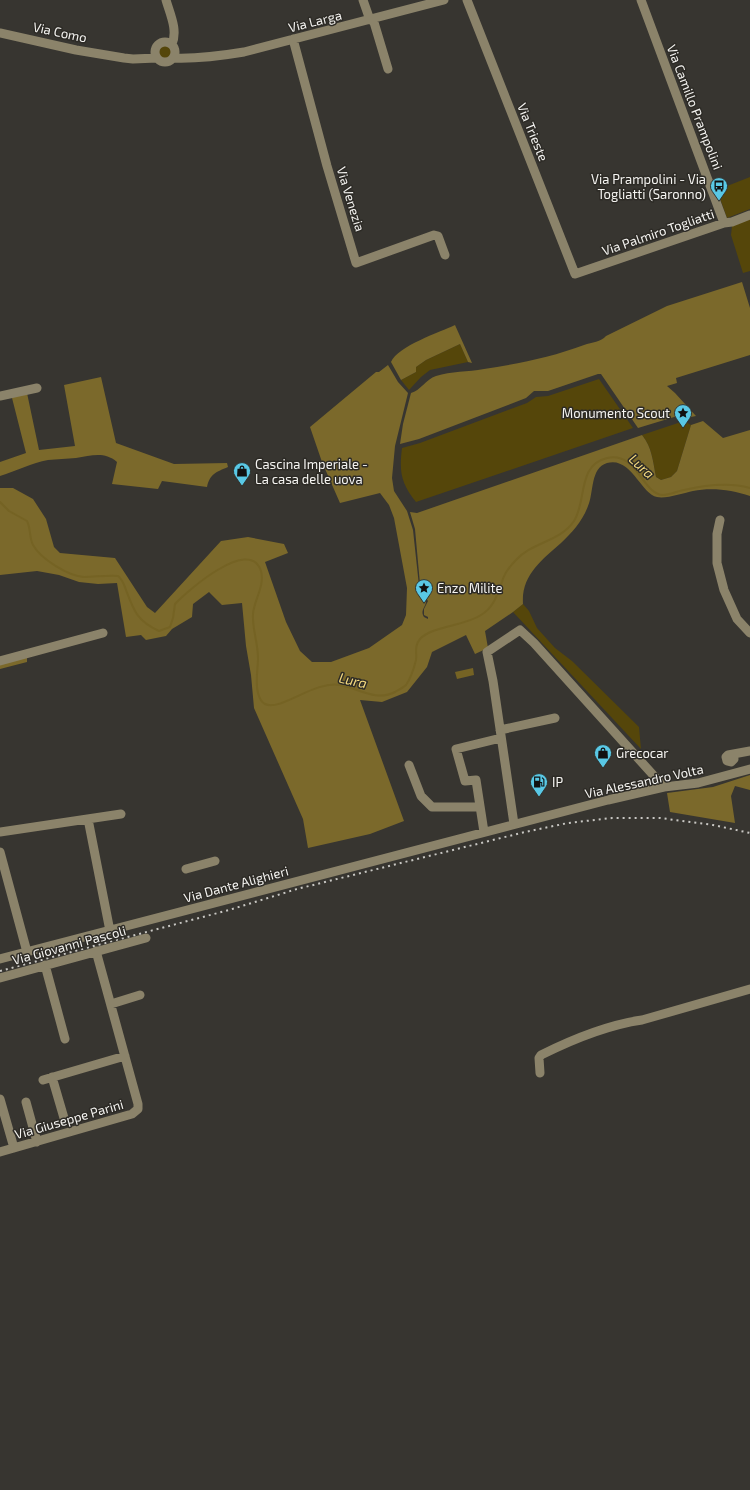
<svg xmlns="http://www.w3.org/2000/svg" width="750" height="1490" viewBox="0 0 750 1490" font-family="'Exo 2',sans-serif">
<style>
.green{fill:#55460a}
.forest{fill:#7b692b}
.water{fill:#756324}
.lines{fill:none;stroke-linecap:round;stroke-linejoin:round}
.stream{stroke:#756324;stroke-width:2}
.minor{stroke:#8b836a;stroke-width:9}
.rail{stroke:#c9c8c4;stroke-width:2;stroke-dasharray:2 4;stroke-linecap:butt}
.labels{text-anchor:middle;dominant-baseline:central;stroke-width:3;stroke-linejoin:round;paint-order:stroke}
.street-label{font-size:13px;fill:#f5f4f1;stroke:#2d2b26}
.poi-label{font-size:13px;fill:#f5f4f1;stroke:#2d2b26;text-anchor:start}
.water-label{font-size:14px;font-style:italic;fill:#f5da7f;stroke:#2d2b26}
</style>
<rect width="100%" height="100%" fill="#373530"/>
<path class="green" d="M159 52a7 7 0 1 1 14 0a7 7 0 1 1-14 0Z
M750,177v32l-23,9 -10,-28z
M750,219v52l-7,2 -12,-38 1,-9z
M460,344l8,18 -38,8 -9,7 -12,13 -8,-10 15,-8v-5l10,-7z
M599,379l34,49 -217,74c-15,-19 -17,-30 -14,-54l18,-5 107,-40 9,-6 12,-1z
M684,421l7,4 -14,46 -6,6 -10,3 -5,-3c-3,-15 -4,-30 -14,-42z
M523,604l6,7 8,17 18,20 17,13 67,66 2,22 -128,-137z"/>
<path class="forest" d="M742,282l8,26v47l-74,23 1,5 -10,3 8,7 21,23 -5,1 -7,-3 -46,14 -37,-54h-3l-50,17h-14l-8,7 -107,41 -19,5 3,-20 8,-31c9,-2 15,-14 25,-17 15,-5 32,-4 48,-7 34,-5 68,-12 100,-24 8,-3 17,-3 22,-9l61,-30z
M455,325l17,38 -4,-1 -8,-18 -34,16 -10,7v5l-15,8 -10,-18c7,-16 49,-30 64,-37z
M388,365l10,17 10,11 -13,53 -3,32 2,13 13,20 6,19 7,65 4,3 2,4c-1,6 -6,9 -2,15l4,2v-2l-4,-2v-6l4,-8 -3,-4 -4,-2 -6,-66 -5,-17 7,1 225,-78c10,12 11,27 14,42l5,3 10,-3 6,-6 14,-46 12,-4 20,17 27,-8v66c-18,-6 -38,-9 -57,-5 -9,2 -27,8 -36,6 -16,-3 -26,-41 -50,-34 -17,5 -13,30 -19,43 -5,14 -16,27 -27,37 -19,17 -40,32 -38,61l-10,8 -28,19 3,17 -13,6 -9,-19 -34,17 -5,15 -20,25 -25,10 -22,-2 44,121 -34,13 -62,14 -5,-29 -49,-111 -3,-33 -5,-29 -4,-43 -20,2 -13,-13 -16,12 -1,13 -20,12 -6,7 -20,4 -5,-5 -15,2 -9,-54 -19,1 -19,-2 -20,-7 -22,-4 -37,4v-87h13l20,11 13,20 8,28 6,6 55,5 32,49 8,6 66,-72 27,-4 36,7 4,9 -23,9 21,60 14,29 12,11h19l38,-14 33,-23 4,-10 1,-27 -13,-70 -5,-13 -9,-12 -40,10 -18,-41 -12,-35 66,-55h3z
M101,377l15,66 58,21 53,-1 1,4c-12,5 -18,7 -21,20l-45,-6 -4,8 -46,-5 5,-22c-13,-11 -26,-6 -41,-4 -9,1 -19,1 -28,2 -16,3 -32,11 -48,16v-14l26,-9 -15,-59 16,-1 12,57 36,-4 -11,-61z
M27,656v6l-27,7v-5z
M750,775v15l-15,-4 -4,10 4,27 -65,-11 -3,-19 46,-6z"/>
<path class="water" d="M473,668l1,7 -17,4 -2,-7z"/>
<g class="lines">
<path class="stream" d="M0,502l9,9 18,10c4,8 2,16 6,24 8,14 35,31 51,32 11,0 24,-2 34,-1 5,4 6,9 8,14 8,21 11,31 33,41l11,-4 3,-9 2,-14c12,-13 75,-68 86,-33 4,15 -7,29 -8,43 -1,14 5,29 5,44 0,11 -3,24 0,35 1,4 3,9 7,11 15,8 50,-24 75,-19 18,3 36,17 55,7 3,-2 8,-4 11,-7 5,-7 8,-17 10,-25 1,-7 -2,-14 4,-21 12,-13 45,-13 61,-24 13,-8 16,-20 21,-33 2,-8 8,-16 14,-22 16,-18 44,-18 58,-39 13,-20 3,-56 33,-63 30,-7 35,36 56,37 6,0 15,-4 21,-5 21,-5 45,-8 66,-2"/>
<path class="minor" d="M166,0c4,14 12,30 6,44
M363,0l7,20
M467,0l108,274 149,-51 8,-1 18,-7
M641,0l83,223
M373,19l15,50
M0,33l76,17 48,8 9,1 24,-1
M293,39l34,127 29,97 78,-28 4,1 7,19
M155 52a10 10 0 1 1 20 0a10 10 0 1 1-20 0Z
M173,58c24,1 47,-2 71,-6l200,-52
M0,396l37,-8
M720,520l-3,14v29l7,27 13,29 13,14
M0,661l103,-28
M500,730l55,-12
M733,755l1,4 -3,3 -4,-1 -1,-4 2,-2 22,-4
M409,765l12,31 11,11h48
M88,819l22,112
M514,824l-21,-143 -6,-29 33,-22 14,13 130,144
M0,832l121,-18
M484,832l-8,-52 -11,1 -9,-32 45,-11
M0,852l27,100
M186,869l29,-8
M0,959l608,-159 56,-13 34,-4 52,-14
M45,965l20,74
M0,978l146,-40
M111,1004l29,-9
M540,1073l-1,-15 2,-3c32,-16 66,-30 101,-35l108,-31
M52,1077l12,41
M43,1080l82,-24
M0,1099l14,49
M26,1102l11,40
M0,1152l132,-38 6,-5v-5l-42,-153"/>
<path class="rail" d="M0,971l229,-61 68,-21 228,-57 43,-9 44,-5h48l53,7 37,8"/>
</g>
<defs>
<g id="bus-pin" transform="scale(0.9)"><path d="M0 17L-7.5 6A9.5 9.5 0 1 1 7.5 6Z" fill="#59c8e5" stroke="#2d2b26"/><path d="M-5-6H5V4H4V6H2V4H-2V6H-4V4H-5ZM-3.5-4V0h7V-4ZM-3.5 1.2v1.5H-2V1.2ZM2 1.2v1.5H3.5V1.2Z" fill="#111"/></g>
<g id="sight-pin" transform="scale(0.9)"><path d="M0 17L-7.5 6A9.5 9.5 0 1 1 7.5 6Z" fill="#59c8e5" stroke="#2d2b26"/><path d="M0-6L1.8-2.2L6-1.7L2.9 1.2L3.7 5.4L0 3.3L-3.7 5.4L-2.9 1.2L-6-1.7L-1.8-2.2Z" fill="#111"/></g>
<g id="shop-pin" transform="scale(0.9)"><path d="M0 17L-7.5 6A9.5 9.5 0 1 1 7.5 6Z" fill="#59c8e5" stroke="#2d2b26"/><path d="M-5-2.5h2.3a2.7 3.5 0 0 1 5.4 0H5L5.5 6h-11ZM-1.5-2.5h3a1.5 2.3 0 0 0-3 0Z" fill="#111"/></g>
<g id="fuel-pin" transform="scale(0.9)"><path d="M0 17L-7.5 6A9.5 9.5 0 1 1 7.5 6Z" fill="#59c8e5" stroke="#2d2b26"/><path d="M-5.5-6h7V0h2V4h1.3V-2.5L3-4.5l.8-.8L6-3V5H2.5V1h-1V6h-7ZM-4.2-4.7v3.2H.2V-4.7Z" fill="#111"/></g>
</defs>
<g fill-rule="evenodd">
<use href="#bus-pin" x="719" y="186"/>
<use href="#sight-pin" x="683" y="413"/>
<use href="#shop-pin" x="242" y="471"/>
<use href="#sight-pin" x="424" y="588"/>
<use href="#shop-pin" x="603" y="753"/>
<use href="#fuel-pin" x="539" y="782"/>
</g>
<g class="labels">
<g class="street-label">
<text transform="translate(315 21) rotate(-14)">Via Larga</text>
<text transform="translate(60 32) rotate(12)">Via Como</text>
<text transform="translate(695 107) rotate(69)">Via Camillo Prampolini</text>
<text transform="translate(533 132) rotate(68)">Via Trieste</text>
<text transform="translate(351 199) rotate(73)">Via Venezia</text>
<text transform="translate(658 232) rotate(-19)">Via Palmiro Togliatti</text>
<text transform="translate(644 781) rotate(-12)">Via Alessandro Volta</text>
<text transform="translate(236 884) rotate(-15)">Via Dante Alighieri</text>
<text transform="translate(69 945) rotate(-15)">Via Giovanni Pascoli</text>
<text transform="translate(69 1119) rotate(-16)">Via Giuseppe Parini</text>
</g>
<g class="poi-label">
<text x="706" y="179" text-anchor="end">Via Prampolini - Via<tspan x="706" dy="15">Togliatti (Saronno)</tspan></text>
<text x="670" y="413" text-anchor="end">Monumento Scout</text>
<text x="255" y="464">Cascina Imperiale -<tspan x="255" dy="15">La casa delle uova</tspan></text>
<text x="437" y="588">Enzo Milite</text>
<text x="616" y="753">Grecocar</text>
<text x="552" y="782">IP</text>
</g>
<g class="water-label">
<text transform="translate(642 466) rotate(43)">Lura</text>
<text transform="translate(353 680) rotate(13)">Lura</text>
</g>
</g>
</svg>
